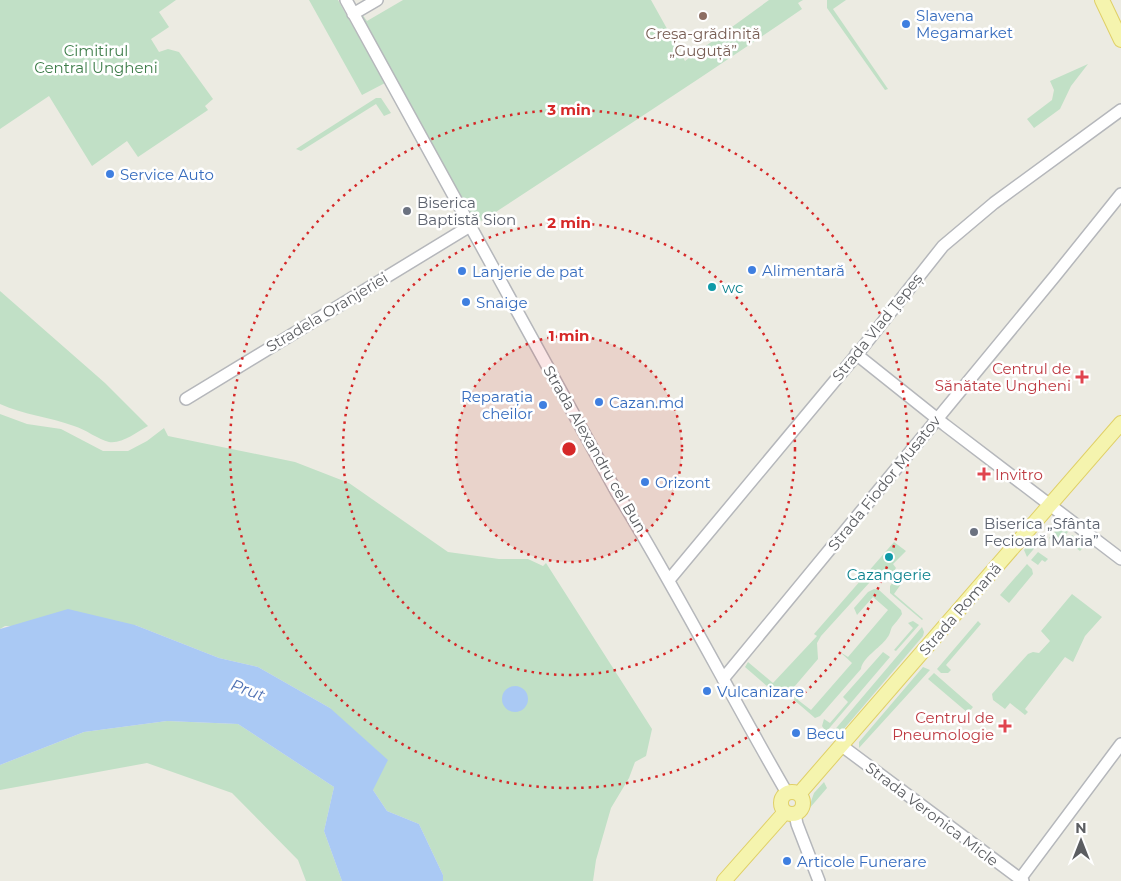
<svg xmlns="http://www.w3.org/2000/svg" width="1121" height="881" viewBox="0 0 1121 881" font-family="Montserrat,sans-serif">
<style>
.green{fill:#c1e0c6}
.water{fill:#aac9f4}
.lines{fill:none;stroke-linecap:round;stroke-linejoin:round}
.minor-casing{stroke:#b5b7bb;stroke-width:14}
.major-casing{stroke:#e0d067;stroke-width:16}
.minor{stroke:#fff;stroke-width:11}
.major{stroke:#f5f4ae;stroke-width:14}
.ring{fill:none;stroke:#d62828;stroke-width:2.5;stroke-dasharray:2.5 5}
.education-dot{fill:#8d6e63;stroke:#fff;stroke-width:2}
.shop-dot{fill:#3f7fe0;stroke:#fff;stroke-width:2}
.worship-dot{fill:#6b7280;stroke:#fff;stroke-width:2}
.culture-dot{fill:#0f9aa8;stroke:#fff;stroke-width:2}
.health-dot{fill:#e0444e;stroke:#fff;stroke-width:2}
.labels{text-anchor:middle;dominant-baseline:central;stroke-width:5;stroke-linejoin:round;paint-order:stroke}
.shop-label{font-size:15px;fill:#366cbe;stroke:#fff;text-anchor:start}
.education-label{font-size:15px;fill:#785e54;stroke:#fff}
.park-label{font-size:15px;fill:#3e7d4a;stroke:#fff}
.worship-label{font-size:15px;fill:#5b616d;stroke:#fff;text-anchor:start}
.culture-label{font-size:15px;fill:#0d838f;stroke:#fff;text-anchor:start}
.street-label{font-size:15px;fill:#5b5d61;stroke:#fff}
.health-label{font-size:15px;fill:#be3a42;stroke:#fff;text-anchor:end}
.water-label{font-size:16px;font-style:italic;fill:#5072b4;stroke:#fff}
.centre{fill:#d62828;stroke:#fff;stroke-width:2.5}
.ring-label{font-size:15px;text-anchor:middle;font-weight:bold;fill:#d62828;stroke:#fff;stroke-width:5;stroke-linejoin:round;paint-order:stroke}
</style>
<rect width="100%" height="100%" fill="#ecebe2"/>
<path class="green" d="M0,0h176l-17,12 10,15 -18,12 8,13 9,-3 11,3 34,47 -8,7 3,4 -70,47 -11,-16 -35,25 -43,-70 -49,33z
M309,0h29l47,83 -23,12z
M403,0h248l34,61 84,-61h34l-5,3 4,6c-103,71 -208,138 -312,207l-15,8 -117,-207 4,-3 5,7z
M827,0h19l-13,9 55,80 -3,1 -58,-82z
M1088,64l-17,22 -11,23 -26,19 -7,-9 25,-19 2,-10 -4,-9z
M376,98h5l10,15 -7,3 -8,-12 -75,47 -5,-2z
M0,291l105,92 43,43c-11,6 -26,18 -39,16 -10,-2 -24,-13 -35,-16 -24,-9 -50,-11 -74,-22z
M0,414l27,10 34,5 42,22h25l19,-10 17,-13 4,8 127,26 54,21 99,69 51,7h29l15,7 3,-3 106,166 -6,27 -11,6 -6,16 -18,30 -15,52 -3,21h-150v-6l-24,-51 -32,-13 -14,-21 -43,-82 -72,-41 -39,-9 -84,-33 -130,1 -5,3z
M1060,526l8,6 -11,12 -8,-6z
M1038,535l5,3 -16,19 -3,-7z
M1072,535l4,3 -2,3 5,4 3,-3 3,3 -5,6 -13,-10z
M894,542l12,9 -13,13 3,4c-9,13 -10,13 -26,14l-49,54 -4,7 1,16 -35,41 -38,-33 3,-5 25,21 44,-47 -3,-2z
M1038,552l10,7 -3,3 -3,-2 -4,5 -7,-5z
M1027,564l5,5 1,5 -24,29 -9,-8z
M901,572l5,5 -12,17 29,25 -1,1 -32,-27v-7z
M874,589l5,1 22,20 1,4c-3,5 -7,9 -10,13 -2,4 -2,8 -5,11 -7,10 -25,20 -26,31l-41,47 -5,2 -21,-18 1,-5 6,-7 4,4 -7,8 13,10 41,-47 -12,-11 8,5 40,-47 -15,-13 -16,18 -3,-7 14,-16z
M1072,594l30,23 -17,19 -12,26 -8,-5 -40,52 3,3 -3,3 -15,-12 -5,6 -12,-9 -1,-6 36,-40 5,-2 6,1 11,-12 -9,-10z
M913,621l6,4 -23,26 -2,-1 19,-22 -5,-5z
M978,621l3,3 -35,41 5,5 -3,3h-7l-4,-4z
M922,627l2,5 -1,4 -86,101 -5,-4z
M883,652l7,5 -64,75 -4,-6 2,-7 6,4 18,-21 -5,-5z
M923,667l7,3 -71,78v-6z
M934,673l39,34 -5,6 -40,-34z
M167,721l71,3 96,63 -10,44 18,50h-36l-8,-21 -66,-67 -85,-30 -147,27v-25l84,-33z
M824,782l3,6 -19,22 6,-17z"/>
<path class="water" d="M68,609l67,16 84,33 39,9 72,41 58,52 -15,30 14,21 32,13 24,51v6h-101l-18,-50 10,-44 -96,-63 -71,-3 -83,11 -84,33v-136z
M502 699a13 13 0 1 1 26 0a13 13 0 1 1-26 0Z"/>
<g class="lines">
<g class="minor-casing">
<path id="minor" d="M346,0l270,491c61,99 113,202 171,302
M353,14l24,-14
M856,354l89,71 176,134
M186,399l284,-173
M669,580l194,-233 80,-101 51,-43 127,-93
M723,679l332,-403 66,-82
M842,746l181,135
M795,814l2,10 22,57
M1020,879l101,-135"/>
</g>
<g class="major-casing">
<path id="major" d="M1102,0l19,40
M781 803a11 11 0 1 1 22 0a11 11 0 1 1-22 0Z
M799,794l322,-371
M724,881l61,-69"/>
</g>
<use href="#minor" class="minor"/>
<use href="#major" class="major"/>
</g>
<circle cx="569" cy="449" r="113" fill="#d62828" fill-opacity=".12"/>
<g class="ring">
<circle cx="569" cy="449" r="113"/>
<circle cx="569" cy="449" r="226"/>
<circle cx="569" cy="449" r="339"/>
</g>
<circle class="education-dot" cx="703" cy="16" r="5"/>
<g class="shop-dot">
<circle cx="906" cy="24" r="5"/>
<circle cx="110" cy="174" r="5"/>
<circle cx="752" cy="270" r="5"/>
<circle cx="462" cy="271" r="5"/>
<circle cx="466" cy="302" r="5"/>
<circle cx="599" cy="402" r="5"/>
<circle cx="543" cy="405" r="5"/>
<circle cx="645" cy="482" r="5"/>
<circle cx="707" cy="691" r="5"/>
<circle cx="796" cy="733" r="5"/>
<circle cx="787" cy="861" r="5"/>
</g>
<g class="worship-dot">
<circle cx="407" cy="211" r="5"/>
<circle cx="974" cy="532" r="5"/>
</g>
<g class="culture-dot">
<circle cx="712" cy="287" r="5"/>
<circle cx="889" cy="557" r="5"/>
</g>
<g class="health-dot">
<path d="M1079.5 369.5h5v5h5v5h-5v5h-5v-5h-5v-5h5z"/>
<path d="M981.5 466.5h5v5h5v5h-5v5h-5v-5h-5v-5h5z"/>
<path d="M1002.5 718.5h5v5h5v5h-5v5h-5v-5h-5v-5h5z"/>
</g>
<g class="labels">
<g class="shop-label">
<text x="916" y="15">Slavena<tspan x="916" dy="17">Megamarket</tspan></text>
<text x="120" y="174">Service Auto</text>
<text x="762" y="270">Alimentară</text>
<text x="472" y="271">Lanjerie de pat</text>
<text x="476" y="302">Snaige</text>
<text x="533" y="396" text-anchor="end">Reparația<tspan x="533" dy="17">cheilor</tspan></text>
<text x="609" y="402">Cazan.md</text>
<text x="655" y="482">Orizont</text>
<text x="717" y="691">Vulcanizare</text>
<text x="806" y="733">Becu</text>
<text x="797" y="861">Articole Funerare</text>
</g>
<g class="education-label">
<text x="703" y="33">Creșa-grădiniță<tspan x="703" dy="17">„Guguță”</tspan></text>
</g>
<g class="park-label">
<text x="96" y="50">Cimitirul<tspan x="96" dy="17">Central Ungheni</tspan></text>
</g>
<g class="worship-label">
<text x="417" y="202">Biserica<tspan x="417" dy="17">Baptistă Sion</tspan></text>
<text x="984" y="523">Biserica „Sfânta<tspan x="984" dy="17">Fecioară Maria”</tspan></text>
</g>
<g class="culture-label">
<text x="722" y="287">wc</text>
<text x="889" y="574" text-anchor="middle">Cazangerie</text>
</g>
<g class="street-label">
<text transform="translate(327 312) rotate(-31)">Stradela Oranjeriei</text>
<text transform="translate(877 327) rotate(-51)">Strada Vlad Ţepeș</text>
<text transform="translate(595 449) rotate(60)">Strada Alexandru cel Bun</text>
<text transform="translate(884 483) rotate(-51)">Strada Fiodor Musatov</text>
<text transform="translate(960 609) rotate(-49)">Strada Romană</text>
<text transform="translate(932 814) rotate(37)">Strada Veronica Micle</text>
</g>
<g class="health-label">
<text x="1071" y="368">Centrul de<tspan x="1071" dy="17">Sănătate Ungheni</tspan></text>
<text x="995" y="474" text-anchor="start">Invitro</text>
<text x="994" y="717">Centrul de<tspan x="994" dy="17">Pneumologie</tspan></text>
</g>
<g class="water-label">
<text transform="translate(248 690) rotate(20)">Prut</text>
</g>
</g>
<circle cx="569" cy="449" r="8" class="centre"/>
<g class="ring-label">
<text x="569" y="115">3 min</text>
<text x="569" y="228">2 min</text>
<text x="569" y="341">1 min</text>
</g>
<g transform="translate(1081 841)" stroke="#ffffff" stroke-width="4" paint-order="stroke">
<path d="M0-4L9 19L0 12L-9 19Z" fill="#5b5d61"/>
<text y="-8" font-size="14" font-weight="bold" text-anchor="middle" fill="#5b5d61">N</text>
</g>
</svg>
